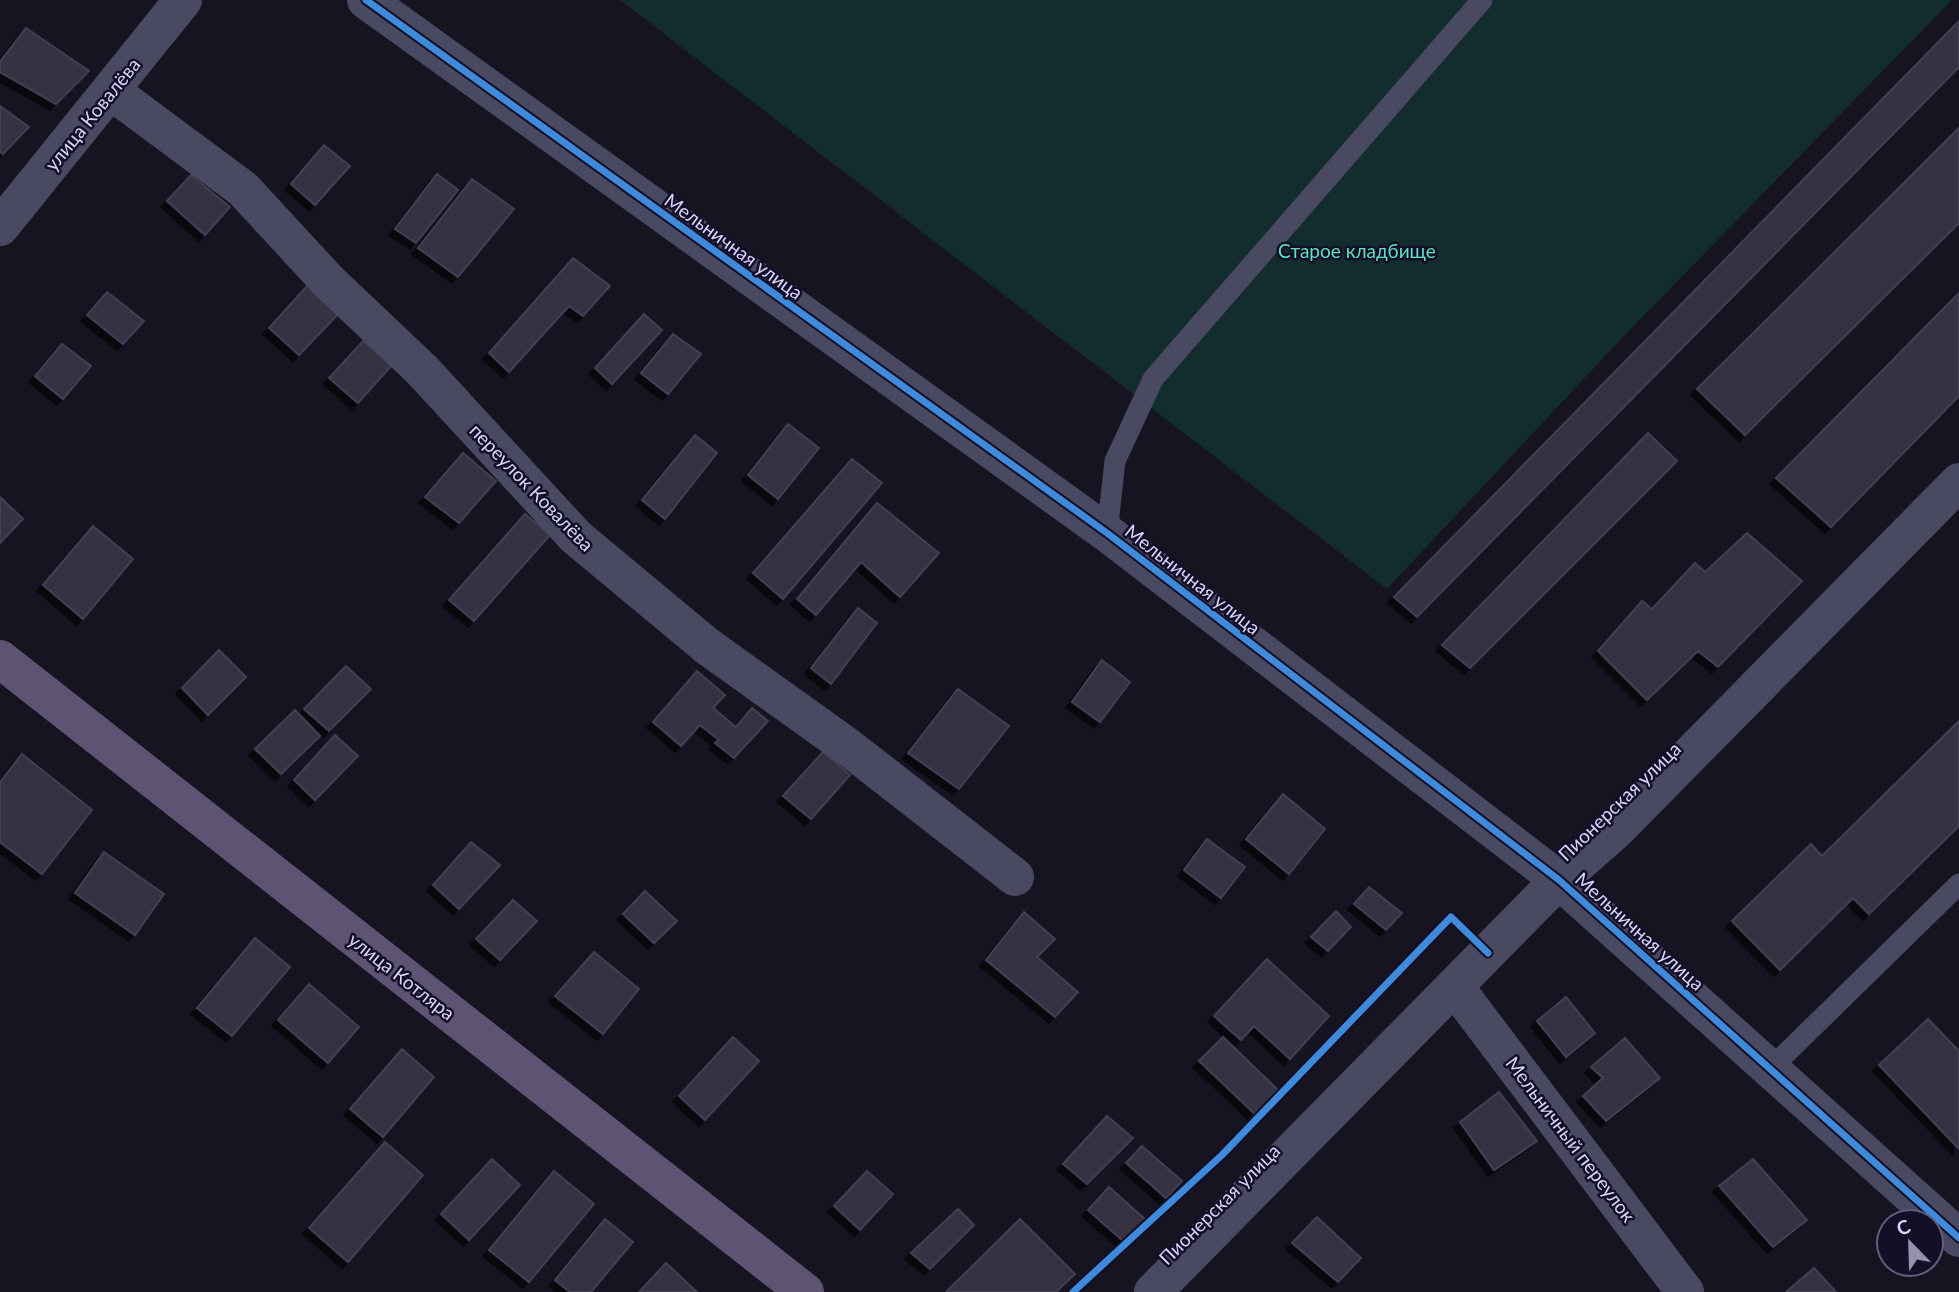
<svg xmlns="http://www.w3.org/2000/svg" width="1959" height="1292" viewBox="0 0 1959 1292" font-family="Lato,sans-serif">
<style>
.green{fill:#132c2d}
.building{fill:#343243;stroke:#433f54;stroke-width:2;filter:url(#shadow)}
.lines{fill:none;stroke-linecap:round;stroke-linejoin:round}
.service{stroke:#4a4962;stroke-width:21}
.minor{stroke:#4a4962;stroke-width:38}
.tertiary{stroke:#4a4962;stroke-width:38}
.primary{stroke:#5e5373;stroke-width:38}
.cycleway-casing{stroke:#130f26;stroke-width:11}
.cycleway{stroke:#408adc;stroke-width:7}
.labels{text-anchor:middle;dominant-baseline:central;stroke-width:5;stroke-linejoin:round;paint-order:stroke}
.street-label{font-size:19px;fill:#d9d4ff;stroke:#130f26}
.park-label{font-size:19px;fill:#5fe0c0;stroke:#130f26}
</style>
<defs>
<filter id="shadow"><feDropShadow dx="-6" dy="6" stdDeviation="0" flood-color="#0009"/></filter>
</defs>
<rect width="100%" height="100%" fill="#161421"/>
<path class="green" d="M620,0h1332l-329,337 -236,252z"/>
<path class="building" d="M1959,21v46l-542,550 -23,-20z
M26,28l63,43 -33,33 -56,-32v-10z
M0,106l29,21 -26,27 -3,-2z
M1959,128v95l-214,212 -48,-46z
M324,145l26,21 -35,39 -24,-21z
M437,174l21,16 -42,53 -21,-14z
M191,175l39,32 -25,28 -38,-34z
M472,179l42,30 -56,68 -40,-29z
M573,258l37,28 -27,30 -14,-10 -60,66 -20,-19z
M309,284l32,27 -42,44 -30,-27z
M107,292l37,29 -21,23 -36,-29z
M1959,293v103l-128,131 -55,-49z
M644,314l18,16 -50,54 -17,-16z
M673,334l28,20 -33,40 -27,-21z
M363,341l30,23 -35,39 -29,-25z
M62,344l29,22 -28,33 -28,-23z
M788,424l31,24 -41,51 -30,-24z
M1648,433l29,28 -207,207 -28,-23z
M695,435l22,18 -52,66 -23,-19z
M463,453l33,28 -37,42 -34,-26z
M852,459l30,24 -99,116 -30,-26z
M0,497l23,22 -23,24z
M877,503l62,50 -39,44 -39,-35 -45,53 -19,-16z
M525,514l25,21 -76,86 -25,-21z
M93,526l40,33 -50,60 -40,-34z
M1747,533l55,48 -84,86 -20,-16 -51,49 -49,-49 44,-50 10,8 43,-46 10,9z
M858,608l19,15 -46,61 -20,-16z
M219,650l27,27 -38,38 -26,-27z
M1102,660l28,22 -30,40 -28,-20z
M346,666l25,23 -42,42 -25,-22z
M697,671l28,24 -12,13 23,19 16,-19 16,13 -34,37 -19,-15 4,-3 -19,-15 -19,21 -28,-24z
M958,689l51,37 -50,63 -51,-36z
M295,710l25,26 -39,38 -26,-25z
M1959,721v105l-90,88 -16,-16 -73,72 -48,-49 79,-77 11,12z
M335,735l23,21 -43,44 -21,-20z
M823,752l27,23 -39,44 -28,-23z
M22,754l70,56 -50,64 -42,-32v-60z
M1283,794l42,35 -36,45 -43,-35z
M1207,839l38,28 -24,31 -37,-28z
M471,842l29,23 -41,44 -26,-24z
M104,852l60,42 -29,41 -60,-42z
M1369,887l33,26 -16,17 -32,-26z
M645,891l32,30 -23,22 -31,-29z
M513,900l24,21 -37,39 -24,-21z
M1336,911l15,16 -23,24 -17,-14z
M1024,912l31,27 -18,18 41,35 -23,25 -69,-57z
M255,938l35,29 -58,69 -35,-28z
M594,952l45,37 -36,45 -48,-38z
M1267,959l62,57 -39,43 -36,-33 -13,14 -27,-24z
M309,984l50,43 -31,36 -50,-43z
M1566,997l29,36 -29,24 -29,-36z
M1928,1019l31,32v98l-80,-84z
M733,1037l26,24 -54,59 -26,-24z
M1223,1037l56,54 -24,23 -56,-53z
M1625,1038l35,40 -54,43 -23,-25 20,-18 -12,-11z
M402,1049l32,28 -51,60 -33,-28z
M1499,1092l38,49 -43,29 -34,-48z
M1107,1116l26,22 -46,46 -24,-20z
M385,1142l38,33 -75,87 -39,-34z
M1142,1146l40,35 -16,17 -40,-35z
M492,1159l28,26 -51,55 -28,-26z
M1753,1159l54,61 -34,27 -54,-61z
M554,1171l40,33 -65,78 -40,-32z
M867,1171l26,23 -33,36 -26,-24z
M1109,1187l37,33 -22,22 -36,-32z
M958,1209l16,16 -44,44 -19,-16z
M1317,1217l44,41 -23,24 -46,-39z
M605,1219l28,23 -42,50h-21l-15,-12z
M1020,1219l55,55 -19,18h-110z
M666,1263l31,29h-58z
M1814,1268l22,24h-50z"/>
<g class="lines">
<path class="service" d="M1107,533l8,-72 38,-82 329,-379
M1771,1068l188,-184"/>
<path class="minor" d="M366,0l741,533 452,347 400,358
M111,91l132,98 85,92 94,89 154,167 131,109 141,101 167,130
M0,227l183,-227
M1455,987l230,305"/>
<path class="tertiary" d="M1153,1292l406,-412 56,-49 344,-349"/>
<path class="primary" d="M0,659l805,633"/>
<g class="cycleway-casing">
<path id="cycleway" d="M366,0l741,533 452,347 400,358
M1073,1292l149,-137 229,-238 37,36"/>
</g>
<use href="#cycleway" class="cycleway"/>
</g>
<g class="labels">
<g class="street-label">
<text transform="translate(92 114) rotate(-51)">улица Ковалёва</text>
<text transform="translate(734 246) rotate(36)">Мельничная улица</text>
<text transform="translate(532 487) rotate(46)">переулок Ковалёва</text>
<text transform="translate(1193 579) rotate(38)">Мельничная улица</text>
<text transform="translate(1619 801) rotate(-44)">Пионерская улица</text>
<text transform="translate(1640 931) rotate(42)">Мельничная улица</text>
<text transform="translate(402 976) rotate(38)">улица Котляра</text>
<text transform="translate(1571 1139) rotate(53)">Мельничный переулок</text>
<text transform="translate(1219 1204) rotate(-45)">Пионерская улица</text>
</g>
<g class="park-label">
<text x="1357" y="250">Старое кладбище</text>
</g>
</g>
<g transform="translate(1910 1243) rotate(337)"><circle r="33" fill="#130f26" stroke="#625e7d" stroke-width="2"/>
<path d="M0-5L12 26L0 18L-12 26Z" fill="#9591b1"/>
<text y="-10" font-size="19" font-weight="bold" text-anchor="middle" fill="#d9d4ff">С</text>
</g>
</svg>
